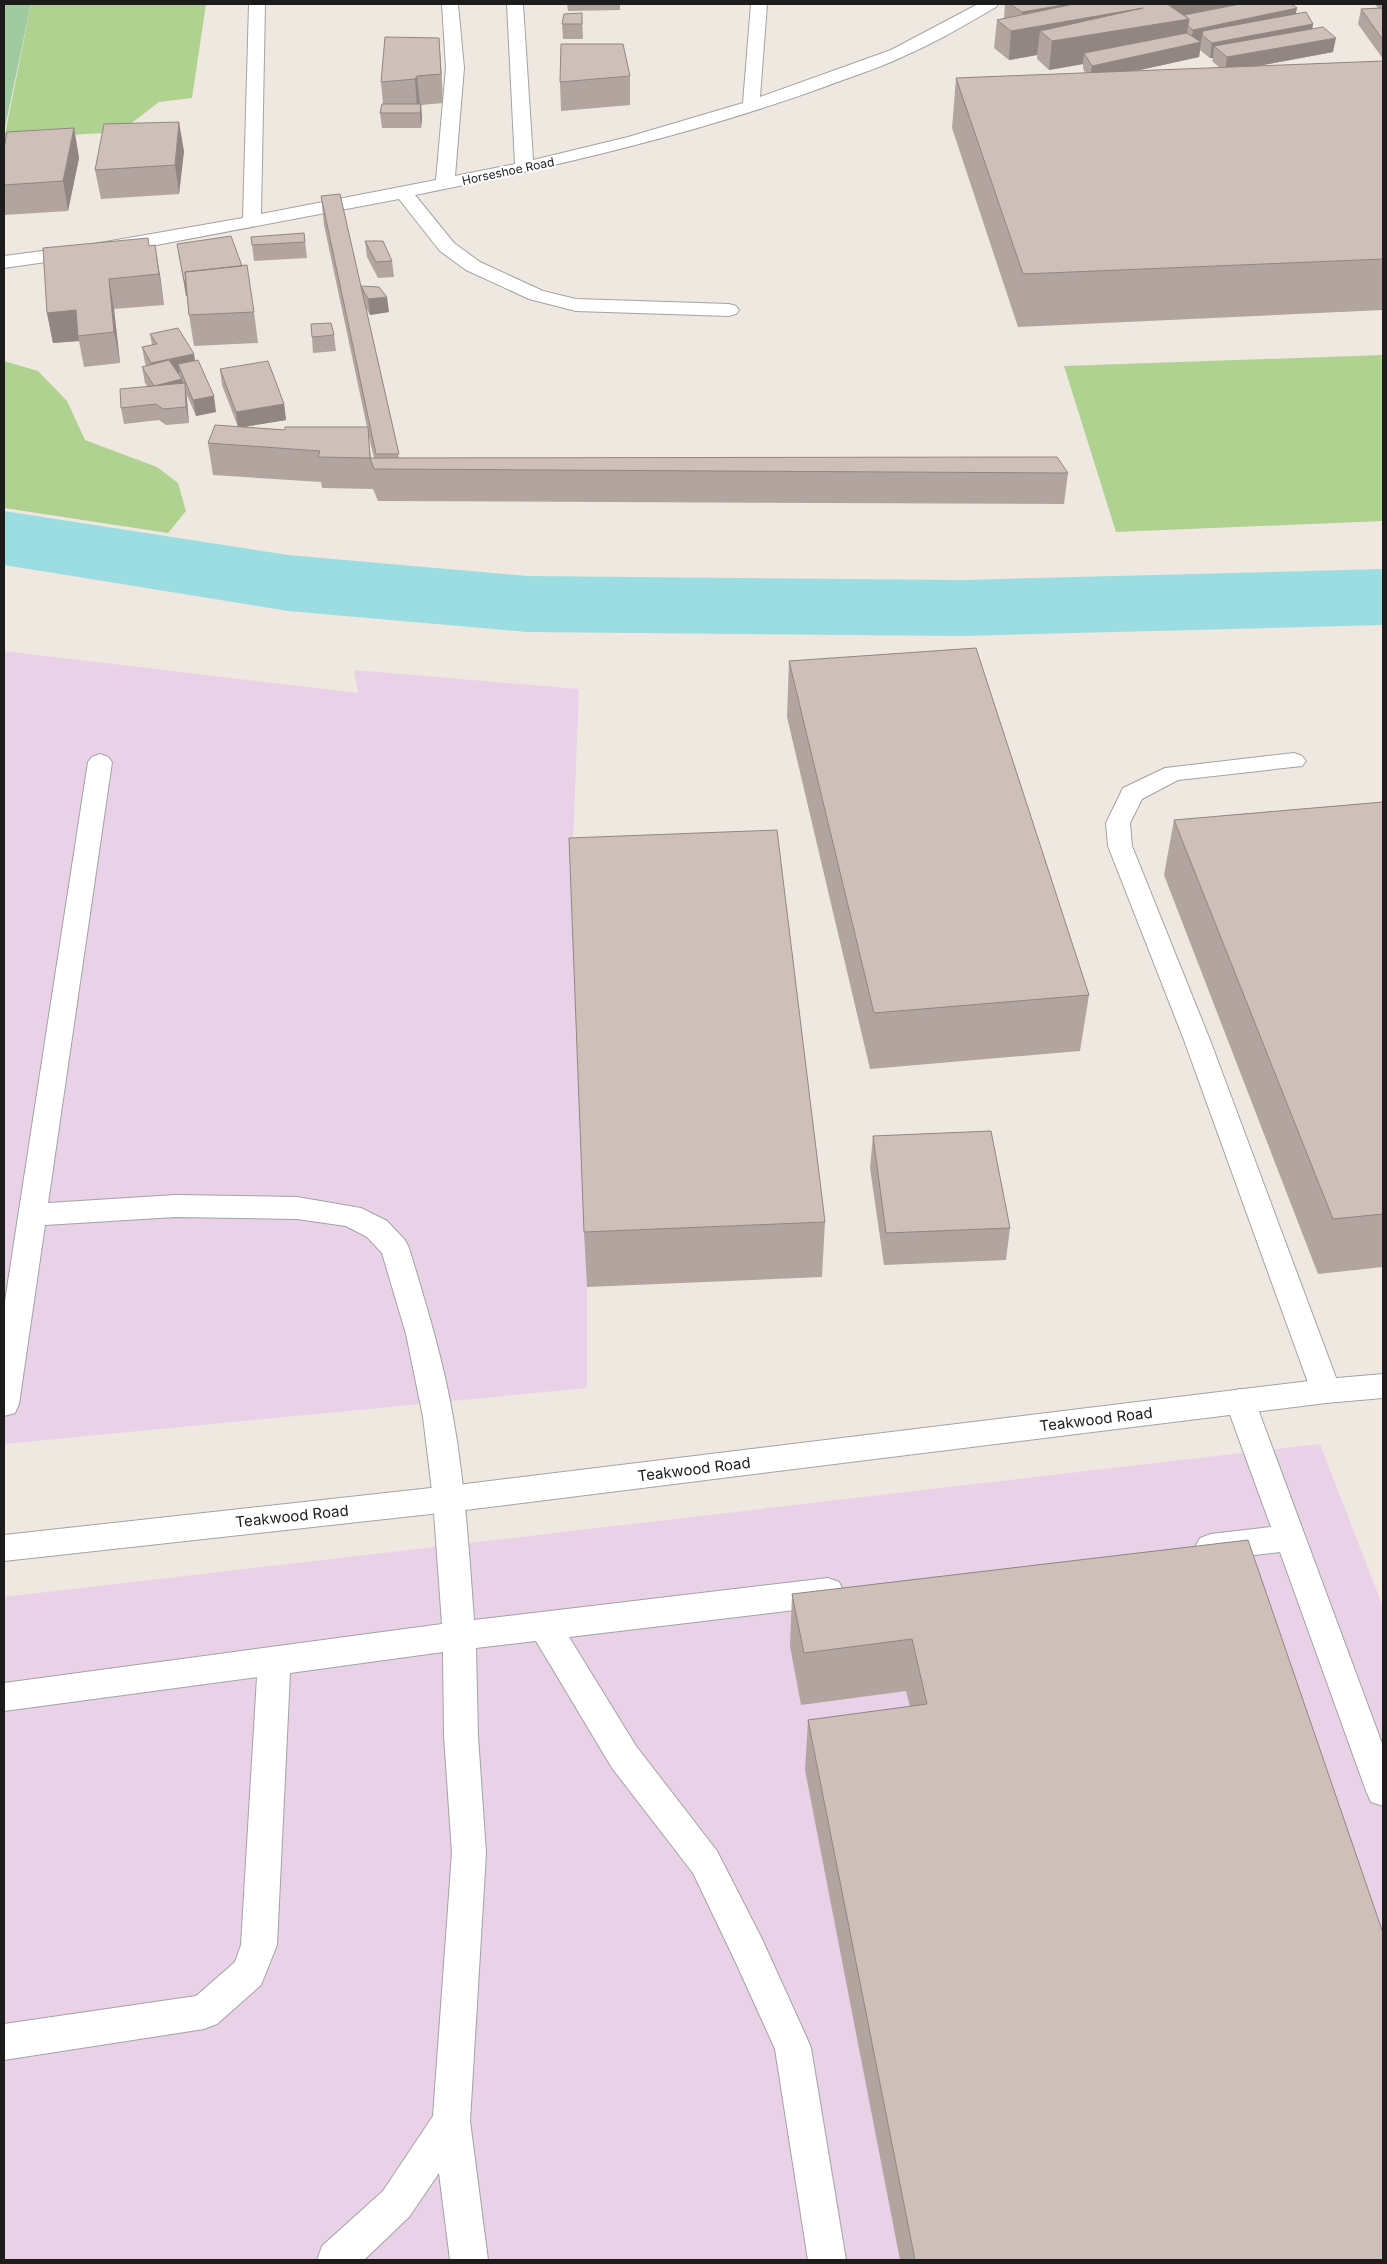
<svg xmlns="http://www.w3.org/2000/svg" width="1387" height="2264" viewBox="0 0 1387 2264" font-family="Inter,sans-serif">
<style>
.industrial{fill:#e9d1e8}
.forest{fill:#afd290}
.cemetery{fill:#a0ca9f}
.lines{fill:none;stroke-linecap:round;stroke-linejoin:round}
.river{fill:#9cdde1;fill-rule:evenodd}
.lane-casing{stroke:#a3a3a3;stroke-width:2}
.street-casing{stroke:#a3a3a3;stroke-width:2}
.lane{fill:#fff;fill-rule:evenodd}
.street{fill:#fff;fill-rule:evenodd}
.wall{fill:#b2a49f;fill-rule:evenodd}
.shaded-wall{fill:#918682}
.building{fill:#cfbfb9;stroke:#918682}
.labels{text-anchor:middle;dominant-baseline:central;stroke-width:4;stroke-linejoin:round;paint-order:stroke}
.far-street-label{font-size:12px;fill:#1c1c1c;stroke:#fff}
.street-label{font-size:15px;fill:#1c1c1c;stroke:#fff}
</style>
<rect width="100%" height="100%" fill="#efe8e0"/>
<path class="industrial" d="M4,651l354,42 -4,-23 225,19 -8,205 16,393v101l-583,56z
M1320,1444l63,163v653h-1379v-663z"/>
<path class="forest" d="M31,4h175l-14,94 -33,4 -39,30 -116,7z
M1383,355v166l-267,11 -52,-166z
M4,361l34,10 29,30 18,39 72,27 21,16 8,28 -18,22 -164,-25z"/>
<path class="cemetery" d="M4,4h27l-27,128z"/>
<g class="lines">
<path class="river" d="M4,511l284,44 239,21 436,4 420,-11v56l-420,11 -436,-4 -239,-21 -284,-46z"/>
<g class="lane-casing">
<path id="lane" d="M249,4h16l-4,210 175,-34 10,-112 -4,-64h16l6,64 -9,108 60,-12 -8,-160h16l10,156 95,-23 115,-34 8,-99h16l-7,93 131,-47 87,-46h20l-2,3c-31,18 -61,36 -94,50 -25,12 -52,20 -78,30 -132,48 -271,80 -409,108l39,48 26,19 63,29 33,8 153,5 7,2 3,4 -3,4 -7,2 -153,-5 -47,-12 -63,-29 -26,-19 -41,-52 -269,51 -126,18v-12l84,-11 155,-27z
M1294,753l8,3 4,5 -4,5 -124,14 -36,19 -12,24 2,23 78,194 131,351 -4,8 -11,4 -11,-4 -4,-8 -127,-351 -76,-194 -2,-23 17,-35 42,-20z
M100,754l8,3 4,5 -64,441 127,-8 122,2 64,11 26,13 18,19 4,8c17,56 34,111 44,169 12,67 16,135 21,203l354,-42 11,4 5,10 -5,10 -11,4 -259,31 67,109 81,105 45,88 44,97 5,12 35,212h-38l-33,-211 -39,-86 -43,-90 -81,-105 -76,-127 -60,7 2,88 8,117 -16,268 18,139h-38l-11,-87 -30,44 -45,43h-47l5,-14 61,-55 50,-75 19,-263 -8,-117 -1,-84 -153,21 -13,272 -16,40 -44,39 -13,5 -200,31v-36l192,-28 39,-34 6,-17 16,-268 -253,34v-28l438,-59 -9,-125 -10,-82 -17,-83 -24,-81 -15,-16 -21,-11 -49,-7 -122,-2 -130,8 -26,179 -4,9 -11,3v-108l84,-546 4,-5z
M1240,1389l11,3 4,9 128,345v60l-12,-4 -5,-11 -86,-239 -69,8 -11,-4 -5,-9 5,-9 11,-4 60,-7 -46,-126 4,-9z"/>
</g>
<g class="street-casing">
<path id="street" d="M1383,1374v24l-57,5 -877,109 -445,49v-26l445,-49 877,-107z"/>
</g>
<use href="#lane" class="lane"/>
<use href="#street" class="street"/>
</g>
<path class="wall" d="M567,4h53v6l-52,1z
M1005,4h286l5,9 17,11 -1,4 21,24 -75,14 125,-5v249l-365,17 -66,-199 4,-50 129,-5 -2,-5v-4l-34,6 -12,-11v-4l-28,5 -15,-12 3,-28 7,-2zM1200,50l10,8h3l-1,3 8,7 -85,3 64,-14z
M1375,4h8v55l-25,-35 3,-15 17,-1z
M582,13l1,26h-20l-1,-15z
M439,38l4,65 -22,2 1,14 -1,9h-39l-2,-15 3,-9 -2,-22z
M630,76v29l-69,6 -1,-29z
M74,128l5,30 -11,53 -64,4v-66z
M184,151l-5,43 -78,5 -6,-29z
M321,196l40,90 28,26 -19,3 -4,-7 33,150 669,15 -4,31 -686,-3 -5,-12 -51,-1 -1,-6 -108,-7 -5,-32 30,-16 -16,-42 -2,-16 64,35 2,16 -43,7 42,3 82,-3 -43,-202zM368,433l6,25h-3z
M304,233l3,25 -53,3 -2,-16z
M365,241l27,20 2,16 -16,1 -11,-21z
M177,244l77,68 4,31 -64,3 -5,-31 -2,-19h-1z
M150,246l10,29 4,30 -50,4 6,54 -36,4 -5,-26 -26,2 -6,-30z
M150,334l44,20 1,7 21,51 -20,4 -10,-23 3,30 -23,2 -7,-5 -35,4 -3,-16 27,-21 -3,-4 -3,-16 4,-1 -1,-3 -3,-16 10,-2z
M334,335l2,16 -23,2 -1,-16z
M789,661l300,334 -9,56 -210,18 -83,-352z
M1383,802v465l-65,7 -154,-399 10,-55z
M873,1136l137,92 -4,32 -122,5 -14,-97z
M825,1222l-3,55 -235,10 -3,-55z
M1248,1540l135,720h-483l-95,-490 3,-50 102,-13 -4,-16 -105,14 -11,-59 2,-52z"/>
<path class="shaded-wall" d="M1069,4h50l24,4 46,11 -4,27 6,-2 2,-14 104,-22 -3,15 -92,12 -3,22 -109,24 2,-15 -8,-13 -1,11 -34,6 3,-29 -12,-10 -3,24 -28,5 2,-29 10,-1 1,-18z
M1171,4h70l-72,15z
M1313,24l-2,14 -97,8 -1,12h-3l2,-15z
M439,38l2,28 2,37 -2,-29z
M1336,38l-3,14 -108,20 2,-15z
M417,76l3,29 -3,3 -2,-29z
M421,104l1,15 -1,9 -1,-15z
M179,122l5,29 -5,43 -4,-29z
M74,128l5,30 -11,53 -5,-30z
M155,245l5,30 4,30 -5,-31z
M244,273l2,15 -60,8 -2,-15z
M109,279l5,30 6,54 -6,-31z
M387,297l2,15 -19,3 -2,-16z
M76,310l3,31 -26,2 -6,-30z
M194,354l2,16 -18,-6 2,9 -26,6 -3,-16z
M182,379l3,16 -31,-9z
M185,383l2,16 2,24 -3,-16z
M214,396l2,16 -20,4 -3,-16z
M284,404l2,16 -48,8 -2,-16z"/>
<path class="building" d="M1010,4h59l-47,8z
M1074,4h93l22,15 -137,22 -12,-10 103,-23 -132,23 -14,-11z
M1240,4h51l6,4 -104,22 -5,-4 1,-7 -5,-4z
M1381,8l2,2v30l-22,-31z
M1306,12l7,12 -101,19 -10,-8 1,-4z
M582,13v11h-20l2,-10z
M1323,27l13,11 -109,19 -13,-11z
M1187,33l14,9 -109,24 -8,-13z
M385,37l54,1 2,36 -24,2 -2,3 -34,3z
M561,44h62l7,32 -70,6z
M1383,61v198l-360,15 -67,-196z
M382,104h39l-1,9h-40z
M179,122l-4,43 -80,5 9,-46z
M74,128l-11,53 -59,4v-36l3,-17z
M340,194l59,260h-23l-55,-258z
M304,233l1,9 -53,3 -1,-8z
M231,236l11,30 -57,6 1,8 -2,1 -7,-37z
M148,238l1,8 6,-1 4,29 -50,5 5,53 -36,4 -2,-26 -29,3 -4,-65z
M365,241h18l9,20 -16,1z
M247,265l7,47 -65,3 -4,-43z
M361,286l18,1 8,10 -19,2z
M331,323l3,12 -22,2 -1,-13z
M178,328l16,26 -43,9 -9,-16 15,-3 -7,-10z
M169,360l13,19 -28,7 -12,-19z
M198,360l16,36 -21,4 -15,-36z
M268,361l16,43 -48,8 -16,-43z
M185,383l1,24 -23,2 -7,-5 -35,4 -1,-19z
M215,425l70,5v-3h83l2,31 -52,-1 2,-6 -112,-8z
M1057,457l11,16 -694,-4 -4,-11z
M976,648l113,347 -215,18 -85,-352z
M1383,802v412l-50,5 -159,-399z
M777,830l48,392 -241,10 -15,-394z
M991,1131l19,97 -124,5 -13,-97z
M1248,1540l135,393v327h-468l-107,-540 119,-16 -15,-65 -108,14 -12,-59z"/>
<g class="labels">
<g class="far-street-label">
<text transform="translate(508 171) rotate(-12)">Horseshoe Road</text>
</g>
<g class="street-label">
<text transform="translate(1096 1419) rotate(-7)">Teakwood Road</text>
<text transform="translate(694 1469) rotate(-7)">Teakwood Road</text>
<text transform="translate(292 1516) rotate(-6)">Teakwood Road</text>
</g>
</g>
<rect width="1387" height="2264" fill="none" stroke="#1c1c1c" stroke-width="10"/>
</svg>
